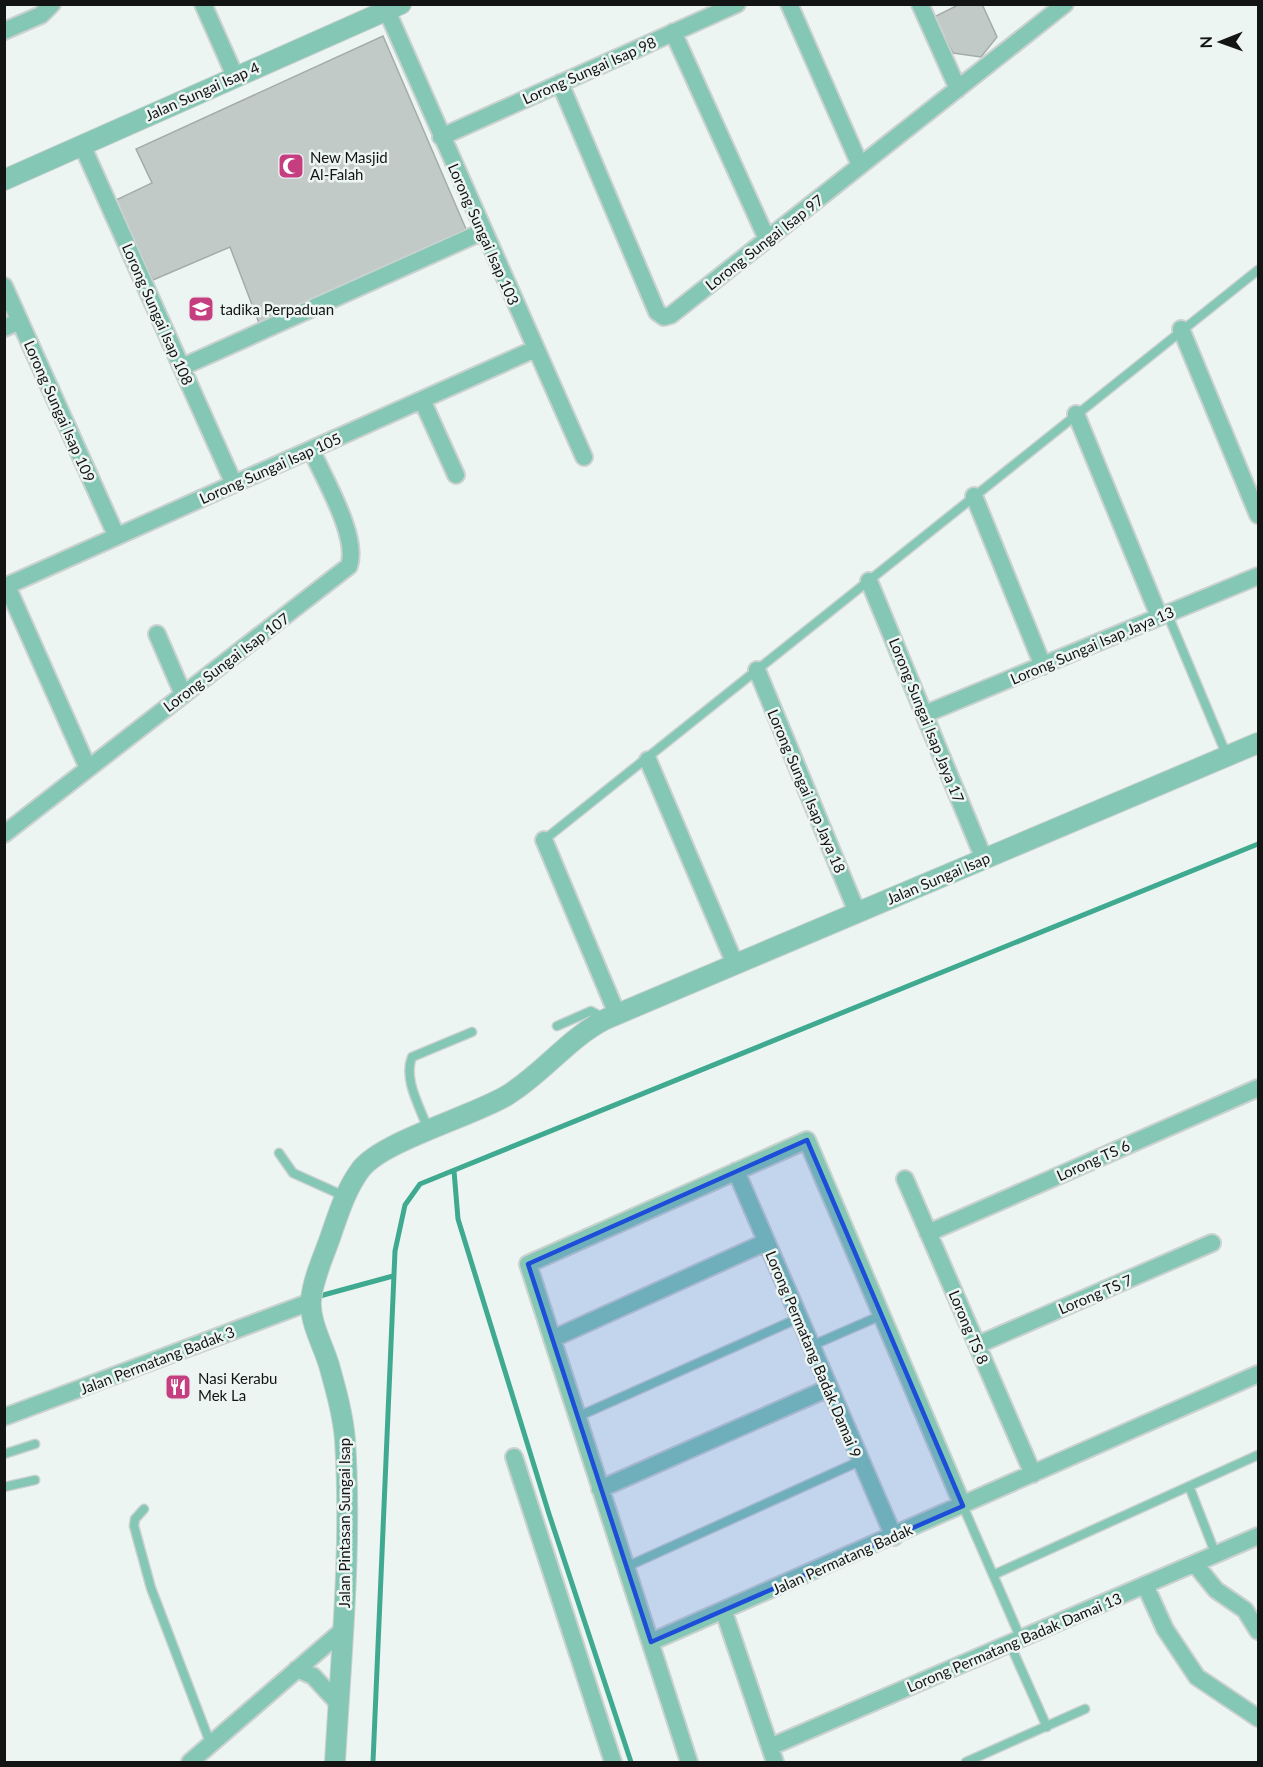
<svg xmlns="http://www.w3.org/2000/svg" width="1263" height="1767" viewBox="0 0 1263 1767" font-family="Lato,sans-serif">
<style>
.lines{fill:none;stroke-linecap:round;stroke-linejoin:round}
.stream{stroke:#40aa91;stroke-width:5}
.building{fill:#c2cac7;stroke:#a4aca9;stroke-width:1.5}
.service-casing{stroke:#cad1cf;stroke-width:11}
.minor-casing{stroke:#cad1cf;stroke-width:20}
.tertiary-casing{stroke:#cad1cf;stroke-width:22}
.service{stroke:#84c7b4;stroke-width:8}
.minor{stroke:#84c7b4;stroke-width:16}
.tertiary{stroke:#84c7b4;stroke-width:20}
.marked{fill:#1d4ed8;fill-opacity:0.2;stroke:#1d4ed8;stroke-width:4.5;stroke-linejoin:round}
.labels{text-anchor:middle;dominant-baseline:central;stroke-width:5;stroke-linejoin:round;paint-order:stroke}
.street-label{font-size:15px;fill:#121514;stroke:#edf5f3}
.poi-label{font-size:15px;fill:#121514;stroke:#edf5f3;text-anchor:start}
</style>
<rect width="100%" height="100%" fill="#edf5f3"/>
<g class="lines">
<path class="stream" d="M454,1171l4,48 91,295 82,248
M316,1297l77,-21
M373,1762l22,-511 10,-46 15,-21 838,-340"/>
</g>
<path class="building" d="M960,4h22l15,33 -16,20 -28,-4 -19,-36z
M383,36l83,193 -207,94 -29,-76 -77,33 -37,-80 36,-17 -16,-34z"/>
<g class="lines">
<g class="service-casing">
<path id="service" d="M1167,613l60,143
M544,840l714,-570
M557,1026l34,-15 15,8
M428,1129c-8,-22 -25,-50 -16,-72l60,-25
M279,1153l14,20 51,23
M811,1346l71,-31
M577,1417l222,-99
M4,1454l31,-10
M1189,1486l27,69
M4,1487l31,-7
M963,1506l58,133
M144,1509l-9,10 -1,7 17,62 60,157
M626,1567l234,-106
M993,1575l265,-120
M1010,1644l37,83
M966,1762l119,-53"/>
</g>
<g class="minor-casing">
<path id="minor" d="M203,4l32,72
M789,4l71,161
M920,4l38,85
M387,11l197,446
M4,31l37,-16 11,-11
M673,32l94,207
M560,83l97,229 7,5 7,-2 394,-311
M441,137l296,-133
M82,145l152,339
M4,286l112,249
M4,328l16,-7
M1181,329l77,186
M182,367l302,-136
M422,400l34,75
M1076,414l83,202
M974,496l69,170
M869,581l115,278
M7,586l81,182
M4,587l531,-238
M157,634l26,60
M757,670l100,242
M925,714l333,-138
M648,760l87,204
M4,834l345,-268c10,-29 -25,-87 -37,-115
M544,840l73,174
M736,1171l158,366
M905,1179l128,295
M928,1233l330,-145
M552,1339l214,-97
M977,1345l235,-102
M4,1417l306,-115
M514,1457l99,305
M600,1489l229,-101
M1195,1564l21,26 29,20 13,21
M1145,1585l20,44 32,48 61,41
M724,1612l51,150
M651,1642l607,-268
M297,1669l16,7 25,27
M770,1747l488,-211
M190,1762l153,-132
M689,1762l-161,-498 279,-124 156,366"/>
</g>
<g class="tertiary-casing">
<path id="tertiary" d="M4,180l397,-176
M335,1762c6,-106 17,-215 10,-322 -2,-25 -9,-50 -16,-75 -6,-20 -20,-44 -18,-65 2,-22 13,-44 20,-65 8,-23 15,-46 30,-66 22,-28 109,-52 145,-73 37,-22 62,-58 100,-77l652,-276"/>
</g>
<use href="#service" class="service"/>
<use href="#minor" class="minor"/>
<use href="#tertiary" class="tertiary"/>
</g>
<path class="marked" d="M807,1140l156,366 -312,136 -123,-378z"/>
<defs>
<g id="mosque-square" transform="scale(1.35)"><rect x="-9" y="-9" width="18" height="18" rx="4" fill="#c53f80" stroke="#edf5f3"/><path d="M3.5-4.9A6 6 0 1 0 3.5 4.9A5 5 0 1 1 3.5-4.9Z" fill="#fff"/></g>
<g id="school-square" transform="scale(1.35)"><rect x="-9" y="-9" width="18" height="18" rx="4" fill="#c53f80" stroke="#edf5f3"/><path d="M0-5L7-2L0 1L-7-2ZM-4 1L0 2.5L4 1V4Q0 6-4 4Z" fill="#fff"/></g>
<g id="restaurant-square" transform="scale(1.35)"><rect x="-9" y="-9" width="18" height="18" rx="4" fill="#c53f80" stroke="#edf5f3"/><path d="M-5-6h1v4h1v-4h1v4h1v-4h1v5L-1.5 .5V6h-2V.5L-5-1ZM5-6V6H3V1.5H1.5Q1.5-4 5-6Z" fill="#fff"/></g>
</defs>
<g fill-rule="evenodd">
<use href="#mosque-square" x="291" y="166"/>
<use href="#school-square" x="201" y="309"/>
<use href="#restaurant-square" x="178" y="1387"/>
</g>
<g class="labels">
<g class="street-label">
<text transform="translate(589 70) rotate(-24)">Lorong Sungai Isap 98</text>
<text transform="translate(202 91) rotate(-24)">Jalan Sungai Isap 4</text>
<text transform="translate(484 234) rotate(66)">Lorong Sungai Isap 103</text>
<text transform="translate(764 242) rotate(-38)">Lorong Sungai Isap 97</text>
<text transform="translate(158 314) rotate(66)">Lorong Sungai Isap 108</text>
<text transform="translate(60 411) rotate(66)">Lorong Sungai Isap 109</text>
<text transform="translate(270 468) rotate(-24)">Lorong Sungai Isap 105</text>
<text transform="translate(1092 645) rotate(-23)">Lorong Sungai Isap Jaya 13</text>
<text transform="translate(226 662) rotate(-37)">Lorong Sungai Isap 107</text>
<text transform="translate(927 720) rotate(68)">Lorong Sungai Isap Jaya 17</text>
<text transform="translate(807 791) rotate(67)">Lorong Sungai Isap Jaya 18</text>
<text transform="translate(938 878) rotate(-23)">Jalan Sungai Isap</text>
<text transform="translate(1093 1160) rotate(-24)">Lorong TS 6</text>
<text transform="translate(1095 1294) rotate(-23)">Lorong TS 7</text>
<text transform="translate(969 1327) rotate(67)">Lorong TS 8</text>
<text transform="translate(814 1354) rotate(67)">Lorong Permatang Badak Damai 9</text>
<text transform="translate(157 1360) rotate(-21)">Jalan Permatang Badak 3</text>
<text transform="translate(344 1523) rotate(-90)">Jalan Pintasan Sungai Isap</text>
<text transform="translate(842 1559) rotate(-24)">Jalan Permatang Badak</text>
<text transform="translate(1014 1642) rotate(-23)">Lorong Permatang Badak Damai 13</text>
</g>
<g class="poi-label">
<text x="310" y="157">New Masjid<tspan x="310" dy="17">Al-Falah</tspan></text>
<text x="220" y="309">tadika Perpaduan</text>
<text x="198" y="1378">Nasi Kerabu<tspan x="198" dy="17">Mek La</tspan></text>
</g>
</g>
<rect width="1263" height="1767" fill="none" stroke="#121514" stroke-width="12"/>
<g transform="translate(1221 42) rotate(269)" stroke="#edf5f3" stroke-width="4.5" paint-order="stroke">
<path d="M0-4.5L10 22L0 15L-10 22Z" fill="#121514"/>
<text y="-9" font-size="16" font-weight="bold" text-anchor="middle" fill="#121514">N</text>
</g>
</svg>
